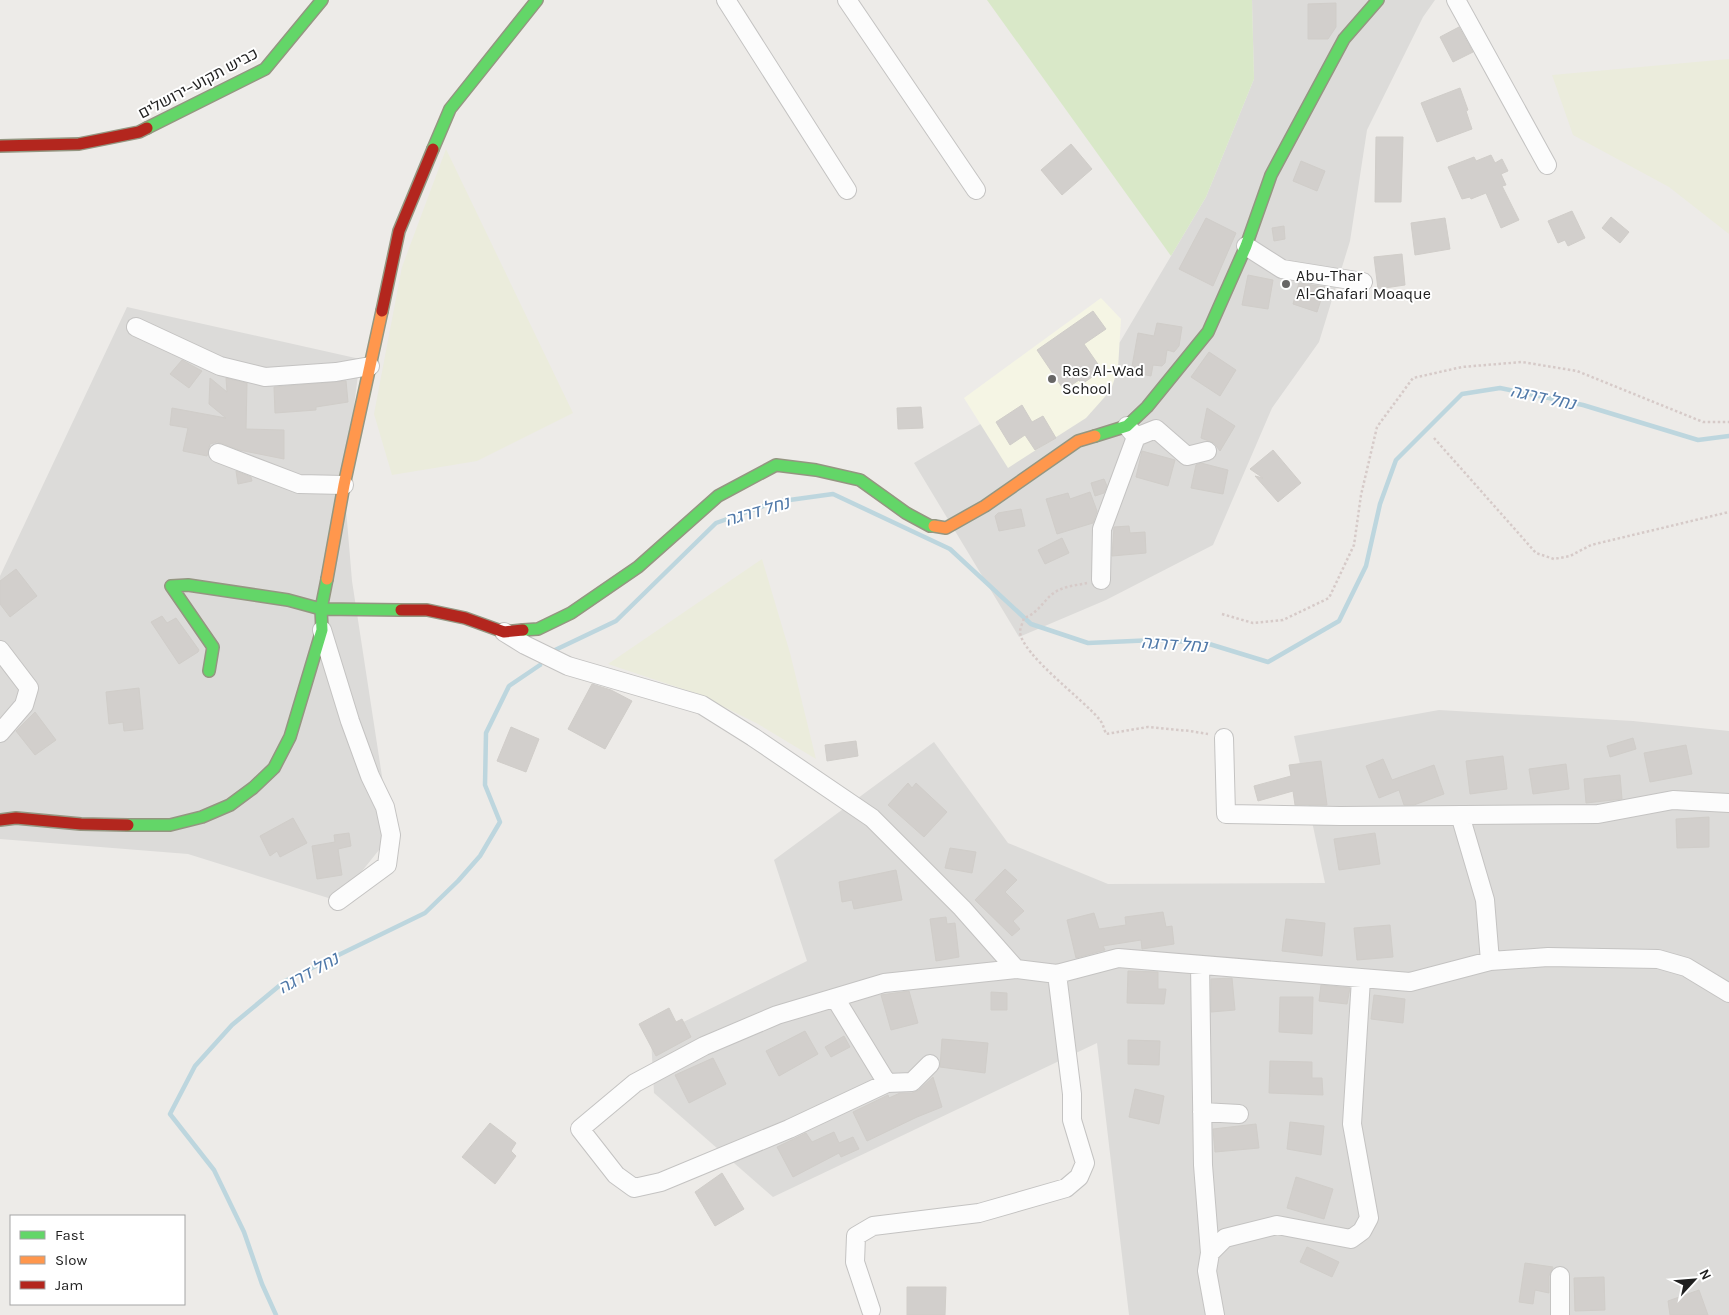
<svg xmlns="http://www.w3.org/2000/svg" width="1729" height="1315" viewBox="0 0 1729 1315" font-family="Karla,Heebo,sans-serif">
<style>
.residential{fill:#dcdbd9}
.education{fill:#f5f5e4}
.farmland{fill:#ebecdc}
.grass{fill:#d9e8c8}
.lines{fill:none;stroke-linecap:round;stroke-linejoin:round}
.stream{stroke:#bdd6de;stroke-width:4.5}
.building{fill:#d2cfcc;stroke:#d0cdc9}
.street-casing{stroke:#c4c3c2;stroke-width:20}
.fast-casing{stroke:#949681;stroke-width:14}
.slow-casing{stroke:#949681;stroke-width:14}
.jam-casing{stroke:#949681;stroke-width:14}
.path{stroke:#d6cac8;stroke-width:2.5;stroke-dasharray:2.5 2.5;stroke-linecap:butt}
.street{stroke:#fcfcfc;stroke-width:18}
.fast{stroke:#63d668;stroke-width:11}
.slow{stroke:#ff974d;stroke-width:11}
.jam{stroke:#b3261e;stroke-width:11}
.poi-dot{fill:#676665;stroke:#fff;stroke-width:2}
.labels{text-anchor:middle;dominant-baseline:central;stroke-width:4;stroke-linejoin:round;paint-order:stroke}
.street-label{font-size:16px;fill:#1f1f1f;stroke:#fff}
.poi-label{font-size:16px;fill:#1f1f1f;stroke:#fff;text-anchor:start}
.water-label{font-size:18px;font-style:italic;fill:#5079a9;stroke:#fff}
</style>
<rect width="100%" height="100%" fill="#edebe8"/>
<path class="residential" d="M1252,0h183l-12,17 -56,113 -17,111 -31,101 -47,66 -59,137 -107,55 -87,37 -105,-174 206,-121 86,-145 48,-118z
M127,307l233,52 -16,126 8,96 39,254 -53,66 -150,-47 -188,-15v-263z
M1439,710l194,11 96,10v584h-600l-32,-272 -324,154 -119,-104 -3,-55 156,-77 -33,-101 160,-118 74,101 100,41 217,-1 -31,-147z"/>
<path class="education" d="M1101,298l20,21 -3,49 -7,22 -25,28 -78,50 -44,-70z"/>
<path class="farmland" d="M1729,59v175l-60,-47 -96,-52 -21,-60z
M446,149l127,264 -96,48 -85,14 -18,-61 28,-147z
M762,559l28,94 26,106 -58,-35 -60,-30 -90,-30z"/>
<path class="grass" d="M987,0h265l2,79 -48,118 -35,59z"/>
<g class="lines">
<path class="stream" d="M553,651l63,-30 100,-98 59,-21 58,-8 117,55 81,75 57,19 67,-3 51,3 62,19 71,-41 27,-55 14,-62 16,-44 66,-66 38,-6 83,17 115,35 31,-4
M276,1315l-14,-31 -18,-52 -30,-62 -44,-56 25,-48 37,-41 53,-44 140,-68 33,-32 22,-25 20,-34 -15,-37 1,-52 23,-47 31,-21"/>
</g>
<path class="building" d="M1336,3v24l-8,12h-20v-35z
M1459,27l14,25 -20,10 -13,-25z
M1460,88l8,22 -2,1 6,18 -35,13 -16,-39z
M1376,137h27l-2,65h-26z
M1071,144l21,25 -30,26 -21,-25z
M1491,155l4,8 7,-4 6,12 -7,3 5,11 -4,1 17,34 -18,8 -15,-35 -15,6 -1,-2 -8,2 -14,-32 26,-10 2,4z
M1301,161l24,10 -8,20 -24,-10z
M1572,211l13,27 -17,8 -3,-6 -7,3 -10,-22z
M1611,217l18,15 -9,11 -18,-15z
M1206,218l30,15 -23,53 -34,-17z
M1445,218l5,31 -35,6 -4,-32z
M1284,226l1,13 -11,2 -2,-13z
M1402,254l3,31 -27,4 -4,-32z
M1248,275l25,5 -5,29 -26,-4z
M1299,283l26,4 -8,25 -24,-8z
M1093,311l13,18 -22,15 18,26 -20,14 -3,-4 -15,10 -27,-40z
M1157,323l25,4 -3,19 -5,6 -7,-2 -2,13 -3,3 -9,-1 -2,11 -20,-4 7,-39 16,3z
M1209,352l27,18 -16,26 -29,-19z
M182,360l20,11 -13,17 -19,-14z
M210,378l17,14 -1,-14 21,5 -1,46 38,1v29l-45,-9 -22,-8 -7,2 -3,12 -24,-5 5,-23 -18,-3 2,-17 54,10 -17,-14z
M346,381l2,21 -32,5v3l-41,3 -1,-26z
M1022,405l10,17 11,-6 13,22 -21,12 -10,-15 -15,10 -14,-23z
M921,407l2,21 -25,1 -1,-21z
M1207,408l28,18 -15,25 -6,-8 -13,-5z
M1273,450l28,33 -23,19 -23,-26 8,2 -13,-9z
M1142,451l33,9 -7,26 -32,-9z
M1201,463l27,7 -5,24 -32,-6 5,-23z
M236,471l15,6 1,4 -14,3z
M1104,479l3,7 -3,7 -9,3 -4,-13z
M1090,492l7,19 -4,12 -36,11 -11,-35 22,-6 2,6z
M1021,509l4,17 -26,5 -4,-15 3,-3z
M1129,526l1,7 15,-1 1,21 -34,3 2,-29z
M1062,538l7,15 -24,11 -7,-14z
M16,569l21,27 -27,21 -10,-13v-23z
M162,616l5,7 9,-5 23,32 -1,2 -19,12 -28,-42z
M592,684l19,6 21,11 -27,48 -37,-20z
M139,688l4,41 -19,2 -1,-9 -14,2 -3,-32z
M35,712l21,28 -21,15 -19,-24z
M511,727l28,12 -13,33 -29,-11z
M1633,738l3,11 -26,8 -3,-11z
M856,741l2,15 -31,5 -2,-16z
M1686,745l6,29 -42,8 -6,-29z
M1503,756l4,33 -37,5 -4,-33z
M1383,759l9,21 42,-15 10,29 -30,11h-10l-5,-15 -20,8 -13,-32z
M1321,761l6,44h-32l-2,-14 -35,10 -4,-15 37,-10 -2,-11z
M1566,764l3,25 -36,5 -4,-25z
M1620,775l2,24 -36,4 -2,-24z
M908,783l4,5 4,-5 31,29 -23,25 -36,-32z
M1709,817v30l-32,1 -1,-29z
M293,818l14,25 -27,14 -3,-6 -7,5 -10,-20z
M349,833l2,13 -13,3 4,26 -25,4 -5,-33 23,-4 -1,-7z
M1375,833l5,31 -41,6 -5,-31z
M950,848l26,4 -4,21 -27,-5z
M1005,869l12,11 -12,12 19,19 -11,10 7,8 -8,7 -37,-36z
M896,870l6,30 -48,9 -2,-9 -10,2 -3,-20z
M1163,912l3,15 6,-1 2,18 -32,5 -1,-9 -38,6 2,4 -29,8 -9,-38 27,-7 5,16 27,-4 -1,-8z
M946,917l1,7 8,-1 4,34 -23,4 -6,-42z
M1286,919l39,4 -3,33 -40,-5z
M1390,925l3,32 -36,3 -3,-32z
M1128,971l30,1v17h8l-2,15 -37,-1z
M1232,978l3,32 -24,2v-33z
M1321,985l29,3 -3,16 -28,-3z
M909,991l9,32 -27,7 -10,-35z
M991,992l16,1v17h-16z
M1374,995l31,4 -2,24 -32,-4z
M1280,997h33l-1,37 -33,-2z
M669,1008l7,14 6,-3 9,18 -35,19 -17,-32z
M805,1031l13,23 -39,22 -13,-25z
M844,1036l6,11 -19,10 -6,-10z
M942,1039l46,4 -3,30 -45,-6z
M1128,1040l32,1 -1,24 -31,-1z
M713,1058l13,26 -37,19 -14,-28z
M1270,1061l42,1v16h10l1,17 -54,-2z
M933,1077l9,30 -25,10 -50,24 -14,-29 35,-17 1,3 11,-5h12l7,-3z
M1135,1089l29,7 -5,28 -30,-7z
M1290,1122l34,4 -3,29 -34,-6z
M490,1123l26,20 -5,8 5,5 -21,28 -33,-27z
M1256,1124l3,24 -44,4 -2,-23z
M834,1132l5,11 14,-6 6,12 -18,8 -2,-4 -46,24 -16,-30 29,-14 6,9z
M722,1173l22,36 -29,17 -20,-34z
M1296,1177l37,12 -9,30 -37,-11z
M1307,1247l32,15 -7,15 -32,-15z
M1525,1263l28,4 -4,9v17l-14,-3 -2,14 -14,-2z
M1604,1277l1,33 -30,1 -1,-33z
M907,1287h39l-1,28h-38z
M1699,1290l9,25h-38l-2,-14z"/>
<g class="lines">
<g class="street-casing">
<path id="street" d="M726,0l121,190
M847,0l129,190
M1456,0l91,165
M1246,246l36,23 81,13
M136,327l84,39 45,11 71,-5 34,-6
M1136,437l20,-8 31,27 20,-5
M218,453l81,31 45,1
M1101,580l1,-51 34,-92 -9,-11
M322,630l28,91 20,55 15,31 6,28 -4,30 -49,36
M504,632l21,13 43,21 134,39 51,32 119,81 90,90 54,61 41,5 61,-16 292,24 80,-21 58,-4 110,2 28,8 43,26
M0,733l24,-28 5,-17 -29,-38
M1224,738l2,76 114,2 258,-2 75,-14 56,3
M1460,815l25,85 5,61
M1200,965l3,200 7,88 -3,18 8,44
M835,998l52,85
M930,1064l-18,18 -25,1 -98,46 -128,53 -27,6 -18,-13 -36,-46 55,-46 69,-37 73,-31 107,-32 132,-14
M1202,1112l37,2
M1210,1253l15,-15 52,-13 74,14 11,-8 7,-13 -17,-94 9,-145
M1560,1276v39
M871,1310l-16,-48 1,-26 17,-10 106,-13 87,-25 13,-11 6,-14 -13,-43v-26l-15,-120"/>
</g>
<g class="fast-casing">
<path id="fast" d="M147,128l118,-59 57,-69
M433,149l17,-40 87,-109
M1095,436l32,-10 20,-19 61,-75 38,-86 25,-71 73,-136 34,-39
M523,630l15,-1 33,-16 67,-46 80,-71 58,-31 40,5 44,10 46,33 24,13h4
M209,671l4,-24 -42,-61 17,-1 100,15 33,9 80,1
M128,825h42l32,-8 28,-12 23,-17 21,-20 16,-31 32,-107 -1,-21 6,-30"/>
</g>
<g class="slow-casing">
<path id="slow" d="M934,526l12,2 39,-22 93,-65 17,-5
M327,579l17,-94 38,-174"/>
</g>
<g class="jam-casing">
<path id="jam" d="M0,146l79,-2 60,-12 8,-4
M382,311l17,-80 34,-82
M401,610h26l38,8 39,14 19,-2
M0,820l16,-2 65,6 47,1"/>
</g>
<path class="path" d="M1434,438l102,115 18,6 16,-3 21,-11 138,-33
M1087,583c-9,2 -20,3 -28,7 -14,6 -19,23 -35,28 -1,4 -4,10 -4,14 2,23 64,68 80,88 3,4 4,9 6,14l42,-7 42,4 18,3
M1222,614l31,9 30,-3 46,-22 25,-53 7,-50 16,-68 36,-49 49,-11 60,-5 55,9 126,51h26"/>
<use href="#street" class="street"/>
<use href="#fast" class="fast"/>
<use href="#slow" class="slow"/>
<use href="#jam" class="jam"/>
</g>
<g class="poi-dot">
<circle cx="1286" cy="284" r="5"/>
<circle cx="1052" cy="379" r="5"/>
</g>
<g class="labels">
<g class="street-label">
<text transform="translate(198 83) rotate(-28)">כביש תקוע–ירושלים</text>
</g>
<g class="poi-label">
<text x="1296" y="275">Abu-Thar<tspan x="1296" dy="18">Al-Ghafari Moaque</tspan></text>
<text x="1062" y="370">Ras Al-Wad<tspan x="1062" dy="18">School</tspan></text>
</g>
<g class="water-label">
<text transform="translate(1543 397) rotate(12)">נחל דרגה</text>
<text transform="translate(757 511) rotate(-16)">נחל דרגה</text>
<text transform="translate(1174 644) rotate(4)">נחל דרגה</text>
<text transform="translate(308 973) rotate(-29)">נחל דרגה</text>
</g>
</g>
<rect x="10" y="1215" width="175" height="90" fill="#ffffff" stroke="#a5a5a5"/>
<rect x="20" y="1231" width="25" height="8" fill="#63d668" stroke="#a5a5a5"/>
<text x="55" y="1240" font-size="15" fill="#1f1f1f">Fast</text>
<rect x="20" y="1256" width="25" height="8" fill="#ff974d" stroke="#a5a5a5"/>
<text x="55" y="1265" font-size="15" fill="#1f1f1f">Slow</text>
<rect x="20" y="1281" width="25" height="8" fill="#b3261e" stroke="#a5a5a5"/>
<text x="55" y="1290" font-size="15" fill="#1f1f1f">Jam</text>
<g transform="translate(1694 1280) rotate(64)" stroke="#ffffff" stroke-width="4" paint-order="stroke">
<path d="M0-4L9 19L0 12L-9 19Z" fill="#1f1f1f"/>
<text y="-8" font-size="14" font-weight="bold" text-anchor="middle" fill="#1f1f1f">N</text>
</g>
</svg>
